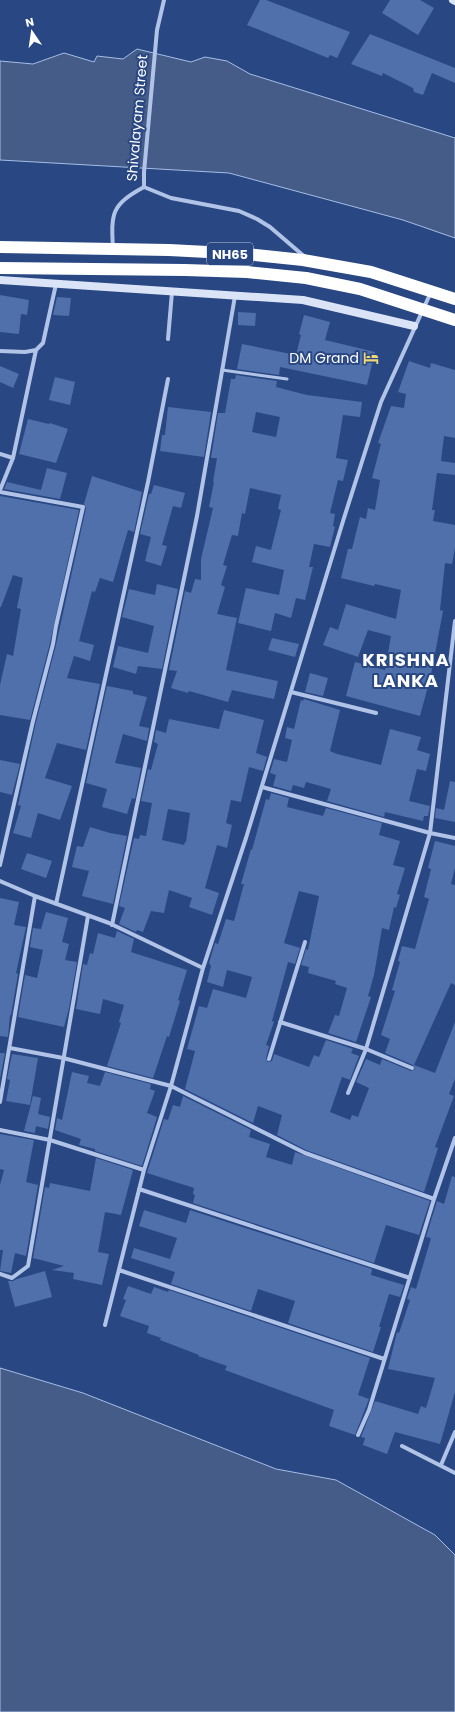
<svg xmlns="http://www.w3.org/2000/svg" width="455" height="1712" viewBox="0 0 455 1712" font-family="Poppins,sans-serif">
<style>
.water{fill:#465c88;stroke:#a5bee7}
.building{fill:#5070ab;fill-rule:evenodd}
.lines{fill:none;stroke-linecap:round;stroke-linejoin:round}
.lane{stroke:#b1c4e7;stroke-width:3}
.street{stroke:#b1c4e7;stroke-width:4}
.secondary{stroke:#dae4f6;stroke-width:8}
.highway{stroke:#fff;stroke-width:12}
.labels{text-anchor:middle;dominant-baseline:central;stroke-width:4;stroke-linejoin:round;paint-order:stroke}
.shield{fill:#284783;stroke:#bec8da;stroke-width:1}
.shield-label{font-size:13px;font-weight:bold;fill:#fff}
.street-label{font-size:14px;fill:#fff;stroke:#284783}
.poi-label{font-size:14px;fill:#fff;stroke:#284783;text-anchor:end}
.district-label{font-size:18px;font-weight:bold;letter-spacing:1px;fill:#fff;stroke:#284783}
</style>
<rect width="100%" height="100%" fill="#284783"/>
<path class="water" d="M137,49l54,13 14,-5 22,4 23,13 205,64v100l-52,-18 -174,-47 -229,-13v-99l33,3 31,-11 30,9 3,-6 26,3z
M0,1368l83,25 193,76 60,11 99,55 20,20v157h-455z"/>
<path class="building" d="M260,0h6l84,32 -13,26 -7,-3 -2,3 -81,-33z
M390,0h30l14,8 -16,27 -36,-22z
M370,34l85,34v15l-23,-10 -9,22 -9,-3 -1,-4 -30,-15 -1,3 -31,-12z
M0,295l29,5 -2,15 -6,-1 -2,20 -19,-2z
M57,297l14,1 -2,18 -16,-1z
M238,312l18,1 -1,13 -17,-1z
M304,315l26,7 -5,18 50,12 -8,33 -87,-18 -1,8 -42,-6 5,-25 54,11 5,-20 -2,-1z
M409,361l21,7 1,-5 24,7v68l-11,-2 -3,25 14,2v12l-18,-2 -5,37h3l-2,11 22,4v23l-3,16 -7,-1 -5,47 3,1 -12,64 -11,41 -74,-20 9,-34 30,8 6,-34 -23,-6 -10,27 -35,-12 7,-18 8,3 8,-26 50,15 5,-29 -26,-6 -1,2 -33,-8 7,-29h4l8,-32 6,2 2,-11 7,2 5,-30 -8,-2 9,-34 -3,-1 13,-37 13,2 2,-14 -8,-2z
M0,366l19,8 -6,14 -13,-6z
M236,375l41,6 -1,6 31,8 55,7 -2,15 -17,-2 -7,43 12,2 -5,21 -5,-1 -8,33 5,1 -2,12 2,1 -5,20 -16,-3 -5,23h4l-8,33 -9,-2 -5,20 -16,-5 -4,18 -33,-8 8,-35 33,7 5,-25 -32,-8 4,-16 15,4 10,-40 -3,-1 3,-14 -31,-7 -5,26 -3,-1 -4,23 -6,-1 -9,30 4,1 -6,19 4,2 -8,27 20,4 -11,52 52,11 -4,18 -42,-9 -4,12 -39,-11 -1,2 -17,-5 6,-17 -8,-1 16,-79 6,2 4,-14 6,1v-21l12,-51 -4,-1 5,-25h-1l4,-24h-6l7,-45h7l6,-34h4zM256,412l24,5 -4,20 -24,-5z
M55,377l20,5 -5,23 -21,-5z
M168,407l43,5 -7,45 -44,-6 2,-16h3z
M28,419l21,5 1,-1 18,6 -12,34 -37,-9z
M47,468l20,5 -7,26 -56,-10 3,-7 34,8z
M92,476l50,16 -8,40 -6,-2 -15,52 -13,-4 -5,14 -3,-1 -13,50 15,4 -4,16 -16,-5 -7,22 33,6 -14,66 -29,-7 -12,35 27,8 -12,34 -22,-7 -7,25 -18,-5 8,-27 -3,-1 18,-83 20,-77 30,-137 -2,-4z
M154,485l31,8 -4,15 -8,-2 -11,39 5,1 -6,20 -16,-5 6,-24 -11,-3 9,-40h2z
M0,496l79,14 -29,133 -20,77 -30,-5v-30l7,-31 6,2 8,-47 -4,-1 6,-30 -10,-3 -12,32h-1z
M157,584l21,5 -16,80 -24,-3 -2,8 -23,-7 5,-21 30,7 6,-27 -32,-9 7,-28 26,6z
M272,638l27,6 -4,13 -27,-7z
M310,673l18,5 -5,18 -18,-4z
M107,686l26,5v3l14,3 -8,29 10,2 -2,13 -24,-7 -8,29 26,5 -6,31 -3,-1 -5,16 -25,-7 5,-18 -21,-6z
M304,699l36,11 -10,41 7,3 44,11 9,-36 31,8 -4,13 13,4 -4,17 -9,-2 -8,32 21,5 -2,10h-4l-1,5 -38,-9 -1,5 -57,-16 4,-12 -25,-7 -2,6 -11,-3 -2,6 -18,-5 3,-11 -6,-2 4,-14 13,3 5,-22 -7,-2 2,-11 7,2 7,-29 2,1z
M224,710l40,10 -8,33 11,4 -4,14 -14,-4 -8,35 -10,-2 -5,23 6,2 -5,23 -10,-3 -12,43 14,5 -7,22 -23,-8 3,-9 -23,-8 -5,23 -13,-2 -8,21 -6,-2 -1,2 -17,-8 6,-16 -6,-2 15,-68 5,1 1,-4 6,1 6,-33 -11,-2 7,-32 3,1 7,-26 -4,-2 2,-12 10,3 3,-14 50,10zM168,809l22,4 -4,29h-1l-1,3 -22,-5z
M0,760l20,4 -8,31 -12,-3z
M450,781l5,1v40l-20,-4 1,-10 8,2z
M271,793l18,5 -2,9 36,9 3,-8 56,15 -3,12 21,6 -7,24 12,3 -8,26 3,1 -4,13 -2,-1 -5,23 -7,-2 -8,47 -6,21 3,1 -15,45 -28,-9 7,-18 4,1 8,-28 -12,-4 1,-3 -28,-8 1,-6 -8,-2 5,-16 2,1 11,-54 -20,-5 -15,52 16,5 -5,16 -7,-2 -16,59 2,1 -8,23 3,1 -3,12 2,4 4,-1 2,-7 35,13 5,-12 5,2 7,-17 27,9 -2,4 8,3 -9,24 -8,-3 -12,35 20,8 2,-5 6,2 11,-29 -13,-6 10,-23 14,6 2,-6 29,12 4,-2 -2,-4 -28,-12 5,-14 -9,-4 14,-44 -3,-1 8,-28 -2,-1 4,-15 13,3 10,-36 4,-14 -5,-2 7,-28 -3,-1 7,-27 20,5v22l-4,16 4,1v100l-4,-2 -37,82 21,8 20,-51v57l-6,15 5,2 -19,51 3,1 -14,44 -118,-42 -29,-15 5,-20 -24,-9 -5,17 -68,-34 10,-38 -8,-2 12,-43 8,2 6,-19 33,9 6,-21 -25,-7 -4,17 -16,-5 4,-16 -2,-3 6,-20 3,1 8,-25 8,2 10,-37h-3l10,-35 1,1 14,-51 3,1z
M90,827l20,6 17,3 -14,68 -31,-8 7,-25 -17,-4 5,-21 6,1z
M27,853l25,8 -6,17 -25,-9z
M0,898l19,4 -5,23 12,2 -10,46 2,1 -7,41h-1l-2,22 -8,-1z
M46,912l22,6 -6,24 7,2 -4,16 12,2 -8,46 -5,19 -46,-10 7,-42 12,3 6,-28 -13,-3 3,-19 8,1z
M117,931l17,8 -3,13 56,18 -9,30 2,1 -11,36 -2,-1 -14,42 -46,-12 14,-43 -2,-1 5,-17 -21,-6 -3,15 -24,-5 7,-45 4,1 3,-12 3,1 5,-21 17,5z
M0,1053h5l-5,26z
M12,1054l26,4 -8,47 -24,-4 4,-21 -3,-1z
M72,1072l17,4 -2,7 13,3 5,-14 46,12 -1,5 5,2 -8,22 10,4 -15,49 -47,-15v-2l-16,-4 2,-6 -26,-9 2,-12 5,2z
M33,1096l8,2 -3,16 12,3 -2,12 -12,-3 -1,7 -11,-2z
M183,1096l68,34 -2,7 21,7 -4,13 26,8 3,-13 135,49 -11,34 -33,-10 -12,38 -181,-60 2,-8 -2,-1 1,-6 -47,-15 17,-54 4,1 5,-15 7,2z
M0,1134l34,6 -8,42 12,3 -12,71 -11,-3 -4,20 -11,-2 3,-21h-3v-65l4,-15 -4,-1z
M96,1158l37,12 -12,45 -16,-3 -7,40 11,2 -7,31 -29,-6 1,-6 -22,-3 12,-4 -31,-8 12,-71 4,1 1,-5 40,8z
M452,1176l3,1v215l-15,52 -45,-12 -8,22 -24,-9 2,-7 -4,-1 14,-36 43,13 3,-8 5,2 9,-30 -47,-9 9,-37 2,1 11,-33 -3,-1 4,-12 5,2 15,-51 -5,-1 11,-36 7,3z
M144,1210l42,13 4,-13 182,59 -1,6 33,10 -4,12 -11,-3 -10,33h2l-8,25 -85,-29 7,-22 -37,-12 -7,22 -80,-27 4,-12 -44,-14 3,-10 36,11 7,-21 -38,-12z
M45,1271l7,26 -37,10 -7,-26h5l4,-2z
M128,1286l23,8 3,-7 14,5 1,-2 201,68 -12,37 11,4 -14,36 -26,-9 5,-16 -109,-40 2,-4 -29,-10 1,-1 -39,-15 1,-2 -14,-5 2,-7 -29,-10 6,-16 -3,-1z"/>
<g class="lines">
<path class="lane" d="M222,370l65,9"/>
<path class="street" d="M144,187l27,11 68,13 18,8 13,8 35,30
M113,249c-2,-36 -2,-44 31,-62v-15l13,-142 7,-30
M168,339l4,-47
M0,351l25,1 11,-2 7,-7 13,-59
M0,454l13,4
M0,490l13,-32 23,-108
M0,492l83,15 -27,119 -3,18 -20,77 -33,144
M455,621l-25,212 25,5
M291,692l85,21
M262,787l168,46 -64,216 -18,44
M0,881l35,15 74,27 94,45
M56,904l92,-422 20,-103
M112,925l85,-409 38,-220
M280,1022l86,27 46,19
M10,1048l53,10 108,28 134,67 129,46
M269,1059l36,-117
M0,1102l35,-206
M0,1130l50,10 94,30
M139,1189l271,89
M119,1270l265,89
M0,1274l12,4 16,-12 60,-350
M105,1325l39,-155 27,-84 32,-118 43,-130 98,-320 37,-116 50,-110
M358,1435l11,-25 65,-211 21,-61
M402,1446l53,27
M441,1465l14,-33"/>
<path class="secondary" d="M453,0l2,1
M0,280l303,20 111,26"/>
<path class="highway" d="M0,247l169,3 77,4 57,6 68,12 84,27
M0,268l185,2 62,2 59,6 54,11 95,31"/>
</g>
<defs>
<g id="hotel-bare" transform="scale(1.2)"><path d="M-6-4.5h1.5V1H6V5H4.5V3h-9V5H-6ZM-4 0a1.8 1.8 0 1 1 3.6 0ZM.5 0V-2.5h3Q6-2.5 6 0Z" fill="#efd777" stroke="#284783" stroke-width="2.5" paint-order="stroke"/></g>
</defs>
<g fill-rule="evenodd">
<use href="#hotel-bare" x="371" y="358"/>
</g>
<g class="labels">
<rect class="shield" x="207" y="243" width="46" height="22" rx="3"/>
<g class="shield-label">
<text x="230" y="254">NH65</text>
</g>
<g class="street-label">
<text transform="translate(137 118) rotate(-85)">Shivalayam Street</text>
</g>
<g class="poi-label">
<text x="359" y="358">DM Grand</text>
</g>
<g class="district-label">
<text x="406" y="659">KRISHNA<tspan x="406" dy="21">LANKA</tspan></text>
</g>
</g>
<g transform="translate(32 32) rotate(347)" stroke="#284783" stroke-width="3" paint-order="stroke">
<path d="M0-3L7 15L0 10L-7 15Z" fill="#ffffff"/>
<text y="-6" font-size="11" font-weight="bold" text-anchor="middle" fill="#ffffff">N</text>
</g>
</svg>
